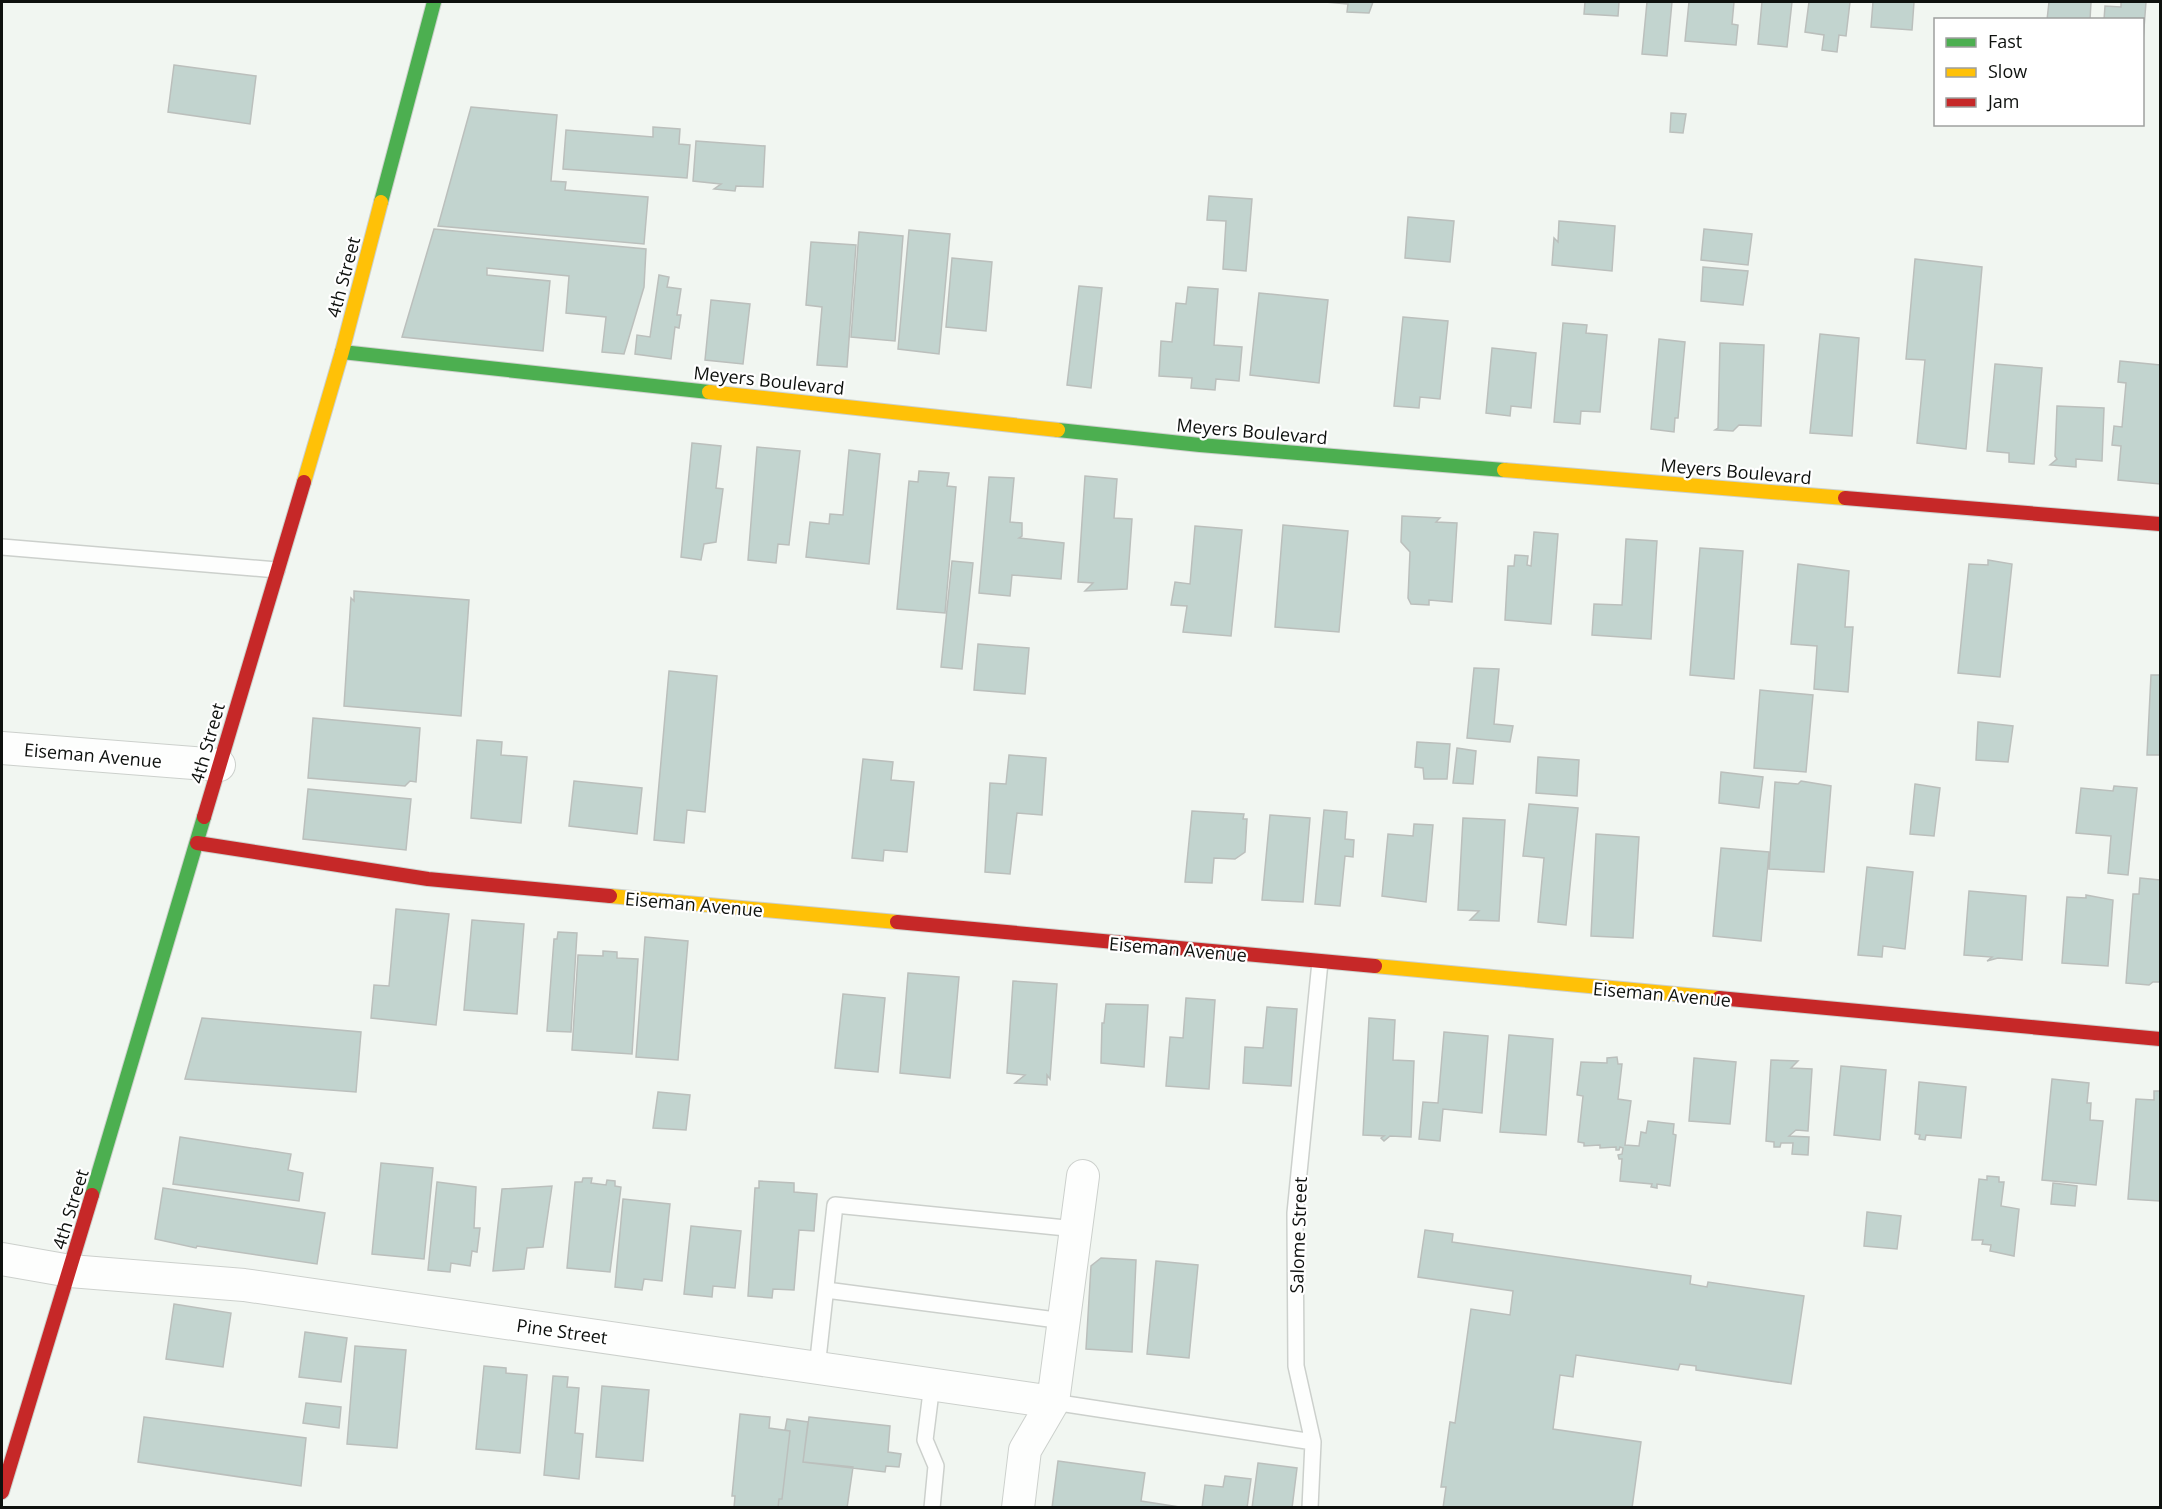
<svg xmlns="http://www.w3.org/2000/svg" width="2162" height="1509" viewBox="0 0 2162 1509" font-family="'Open Sans',sans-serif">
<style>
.building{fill:#c2d4cf;stroke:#bbbfbc;stroke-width:1.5}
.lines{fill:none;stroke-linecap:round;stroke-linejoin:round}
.lane-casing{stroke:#ccd0cc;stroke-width:18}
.street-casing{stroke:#ccd0cc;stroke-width:34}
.fast-casing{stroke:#ccd0cc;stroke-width:16}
.slow-casing{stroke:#ccd0cc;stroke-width:16}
.jam-casing{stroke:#ccd0cc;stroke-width:16}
.lane{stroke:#fdfefd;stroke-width:15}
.street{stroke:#fdfefd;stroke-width:32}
.fast{stroke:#4caf50;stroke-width:14}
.slow{stroke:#ffc107;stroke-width:14}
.jam{stroke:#c62828;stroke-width:14}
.labels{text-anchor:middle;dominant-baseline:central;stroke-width:4.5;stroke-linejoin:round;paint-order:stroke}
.street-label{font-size:18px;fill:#0e110e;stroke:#fff}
</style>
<rect width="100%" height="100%" fill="#f1f6f1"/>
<path class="building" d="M1325,2h48l-4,11 -22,-1 1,-8z
M1585,2h34l-1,14 -34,-2z
M1647,2h25l-5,54 -25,-2z
M1689,2h45l-2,22 6,1 -2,20 -51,-4z
M1762,2h30l-5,45 -29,-3z
M1809,2h41l-4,34 -7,-1 -2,17 -15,-2 2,-15 -19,-3z
M1873,2h41l-2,28 -41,-3z
M2049,2h42l-1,18h-43z
M2121,2h25l-3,39 -1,-21h-38l1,-14 16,1z
M174,65l82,11 -6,48 -82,-12z
M471,107l86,8 -6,66 15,1 -1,8 83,7 -4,47 -206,-18z
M1671,113l15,1 -3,19 -13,-1z
M653,127l27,2 -1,15 11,1 -3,33 -124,-9 3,-39 87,7z
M696,141l69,5 -2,41 -27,-1 -1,5 -21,-2 7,-5 -28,-3z
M1209,196l43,3 -6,72 -23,-2 3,-48 -19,-1z
M1408,217l46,4 -4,41 -45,-4z
M1559,221l56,5 -3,45 -60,-6 2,-27 4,4z
M434,229l212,20 -2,38 -20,67 -22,-2 4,-35 -40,-4 3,-37 -82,-8v7l63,6 -7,70 -141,-14z
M1704,229l48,5 -4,31 -47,-5z
M909,230l41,4 -11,120 -41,-5z
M859,232l44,4 -8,105 -44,-4z
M811,242l45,3 -9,122 -30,-2 5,-58 -16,-2z
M952,258l40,4 -6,69 -40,-4z
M1915,259l67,8 -16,182 -49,-6 8,-83 -19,-1z
M1703,267l45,4 -5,34 -42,-4z
M659,275l10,2 -2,10 14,2 -4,26h4l-2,13 -4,-1 -4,32 -36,-5 2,-19 13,2z
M1079,286l23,2 -11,100 -24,-3z
M1188,287l30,2 -4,56 28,2 -3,34 -23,-2 -1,11 -24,-2 1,-10 -33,-2 2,-35 11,1 4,-39 10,1z
M1259,293l69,7 -9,83 -69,-8z
M711,300l39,4 -7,60 -38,-4z
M1403,317l45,4 -8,78 -20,-2 -1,11 -25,-2z
M1563,323l24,2 -1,8 21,2 -7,77 -19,-1 -1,13 -26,-2z
M1820,334l39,4 -7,98 -42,-3z
M1659,339l26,3 -7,76h-3l-1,14 -23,-3z
M1720,343l44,2 -3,81 -22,-1 -6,6 -18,-1 3,-2z
M1492,348l44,5 -5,55 -20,-2 -1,10 -24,-3z
M2120,361l40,4v119l-42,-4 3,-34 -9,-1 2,-19 8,1 4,-44 -8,-1z
M1995,364l47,4 -8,96 -25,-2v-9l-22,-2z
M2057,406l47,2 -2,53 -26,-2v8l-26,-2 7,-6 -2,-3z
M692,443l29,3 -5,42 7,1 -7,53 -12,2 -3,16 -20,-3z
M757,447l43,4 -11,94 -11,-1 -2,19 -28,-3z
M849,450l31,4 -11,110 -63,-7 4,-35 19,2 1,-10 13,1z
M919,471l30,2 -2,13 9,1 -11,126 -48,-4 12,-128 9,1z
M1085,476l32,3 -3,39 18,1 -5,70 -42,2 8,-8 -15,-1z
M989,477l25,1 -4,44 12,1v13l-3,2 45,5 -3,36 -49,-4 -2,21 -31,-3z
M1402,516l38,2 -4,4 21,1 -5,79 -23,-2v5l-18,-1 -3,-6 2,-46 -9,-10z
M1283,525l65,6 -9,101 -64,-5z
M1195,526l47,4 -11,106 -48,-4 4,-26 -16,-1 4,-23 15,2z
M1534,532l24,2 -7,90 -46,-4 3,-54h6l1,-11 13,1 -1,9 4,1z
M1626,539l31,2 -6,98 -59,-4 2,-31 28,1z
M1700,548l43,3 -9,128 -44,-4z
M1988,560l24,4 -12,113 -42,-4 11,-109 19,1z
M952,561l21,2 -11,106 -21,-2z
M1798,564l51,7 -4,56h8l-5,65 -34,-3 3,-43 -26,-2z
M354,591l115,9 -8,116 -117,-10 7,-108 3,3z
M978,644l51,4 -4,46 -51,-4z
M1474,668l25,1 -5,55 19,2 -3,16 -43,-4z
M669,671l48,5 -12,136 -18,-2 -3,33 -30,-3z
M2151,675h9v80h-13z
M1760,690l53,5 -7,77 -52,-4z
M313,718l107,10 -4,54 -6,-1 -5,5 -97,-8z
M1978,722l35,4 -5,36 -32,-2z
M477,740l25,2 -1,13 26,2 -6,66 -50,-5z
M1417,742l33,2 -3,35h-23l-1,-11 -8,-1z
M1457,748l19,3 -3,33 -20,-1z
M1009,755l37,3 -4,57 -25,-2 -7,61 -25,-2 5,-89 16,1z
M1538,757l41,3 -2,36 -41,-3z
M863,759l30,3 -2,18 23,2 -7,70 -23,-2 -1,11 -31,-3z
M1721,772l42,5 -4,31 -40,-5z
M574,781l68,7 -5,46 -68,-8z
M1801,781l30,5 -7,86 -55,-3 6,-87 23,2z
M1915,784l25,4 -6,48 -24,-2z
M2114,786l23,2 -9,87 -20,-2 3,-37 -35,-3 5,-45 32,3z
M308,789l103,10 -5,51 -103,-11z
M1529,804l49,4 -12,117 -28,-3 6,-64 -21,-2z
M1324,810l23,2 -2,27 9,1 -1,17 -8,-1 -5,50 -25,-2z
M1192,811l52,3 -1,5h4l-2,33 -10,7 -21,-1 -2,25 -27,-1z
M1270,815l40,3 -7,84 -41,-2z
M1463,818l42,2 -6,101 -29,-1 9,-9 -21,-1z
M1414,824l19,1 -7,77 -44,-6 6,-62 25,2z
M1596,834l43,3 -6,101 -42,-2z
M1721,848l48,4 -8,89 -48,-5z
M1867,867l46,5 -8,77 -22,-3 -1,11 -24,-2z
M2140,878l20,2v102h-7l-4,3 -23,-2 7,-89h6z
M1969,891l57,5 -4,64 -24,-2 -11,3 5,-4 -28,-2z
M2086,895l27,5 -5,66 -46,-3 5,-66 19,1z
M396,909l53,5 -13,111 -65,-7 3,-33 15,1z
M472,920l52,4 -7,90 -53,-4z
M558,932l19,1 -6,99 -24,-1 7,-92h3z
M645,937l43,4 -10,119 -42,-3z
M603,951l14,1v6l21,1 -6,95 -60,-4 6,-95 25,1z
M908,973l51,4 -9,101 -50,-5z
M1013,981l44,3 -7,95 -3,-4v10l-32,-2 10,-8 -18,-2z
M843,994l42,4 -7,74 -43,-4z
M1186,998l29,2 -6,89 -43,-3 4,-49 13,1z
M1106,1004l42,1 -4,62 -43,-4 1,-40h2z
M1267,1007l30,2 -6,77 -48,-3 2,-36 18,1z
M202,1018l159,14 -5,60 -171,-13z
M1369,1018l26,2 -2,40 21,1 -3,76 -21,-1 -6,5 -3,-3 3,-2 -21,-1z
M1444,1032l44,4 -6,77 -39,-4 -3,32 -21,-2 4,-37 15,1z
M1509,1035l44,4 -7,96 -46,-3z
M1617,1057l1,7h4l-4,35 13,2 -6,44 14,1 2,-14 5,1 2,-12 26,3 -1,10 3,1 -6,51 -13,-2v4l-6,-1 1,-3 -32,-3 2,-22h-3l-1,-4 4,-1 1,-6 -3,-1 -1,3h-3v-3l-16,1v-3l-16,1v-3l-6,-1 5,-46 -6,-1 4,-33 26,1v-5z
M1694,1058l42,4 -6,62 -41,-3z
M1771,1060l27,1 -7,7 21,1 -4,62 -12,-1 -7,6 20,1 -1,18 -16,-1 1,-11h-12l-1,4h-6v-5l-8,-1z
M1841,1066l45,4 -6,70 -46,-5z
M2052,1079l37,4 -2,20h4l-1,17 13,1 -7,64 -54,-5z
M1919,1082l47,5 -5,51 -35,-3 -1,5 -6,-1 1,-4 -5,-1z
M2154,1091h6v110l-32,-2 8,-100 18,1z
M658,1092l32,3 -4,35 -33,-2z
M180,1137l111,17 -3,16 15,3 -4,28 -126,-17z
M381,1163l52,5 -9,91 -52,-5z
M1987,1176l12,1v5h5l-3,24 18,3 -5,47 -24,-5 1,-6 -9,-1 1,-4h-11l7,-61 8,1z
M583,1178h9l-1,5 15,2 1,-5 8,1v5l6,1 -11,85 -43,-4 8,-86h7z
M759,1181l35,2v9l23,2 -3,37 -15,-1 -5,60 -21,-1 -1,9 -24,-2 7,-108h4z
M437,1182l39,5 -2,41h6l-3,24 -5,-1 -2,15 -19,-3 -1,9 -22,-2z
M2053,1183l24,3 -2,20 -24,-2z
M552,1186l-9,61 -16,1 -3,21 -31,2 9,-82z
M163,1188l162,25 -8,51 -120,-18 -1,2 -41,-9z
M623,1199l47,5 -8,77 -18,-2 -2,11 -27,-3z
M1867,1212l34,4 -4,33 -33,-3z
M691,1226l50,5 -6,57 -22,-2 -1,11 -28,-3z
M1425,1230l28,4 -1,8 239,34 -1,8 17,3 1,-5 96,14 -13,88 -95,-14v-4l-16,-2 -2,6 -102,-15 -3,22 -13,-2 -7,54 88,13 -9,66h-189l3,-21h-5l9,-65 5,1 16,-114 39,6 3,-24 -95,-14z
M1101,1258l35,2 -4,92 -46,-3 5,-83z
M1156,1261l42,4 -9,93 -42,-4z
M174,1304l57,9 -8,54 -57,-8z
M305,1332l42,6 -6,44 -42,-5z
M355,1346l51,4 -9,98 -50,-4z
M484,1366l22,2v5l21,2 -7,78 -44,-4z
M553,1376l15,1 -1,10 12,1 -4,45 8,1 -4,45 -35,-4z
M602,1386l47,4 -6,71 -47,-4z
M306,1403l35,4 -2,21 -36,-5z
M740,1414l30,3 -1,11 21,3 -8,68h-3l-1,9h-44l1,-12h-3z
M144,1417l162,21 -5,48 -163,-24z
M809,1417l81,9 -2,26 13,2 -2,13 -13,-1 -1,6 -82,-10z
M787,1419l21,3 -5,40 50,5 -6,41h-69l1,-9h3l8,-68 -5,-1z
M1058,1461l87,12 -4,28 45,7h-134z
M1258,1463l39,5 -5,40h-40z
M1225,1476l26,3 -4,29h-45l3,-23 18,2z"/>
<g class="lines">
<g class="lane-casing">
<path id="lane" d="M2,547l275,23
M826,1290l238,31
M817,1368l18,-163 241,24
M932,1384l-7,56 11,26 -4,42
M1053,1402l260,40
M1310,1508l3,-66 -17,-76 -1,-153 25,-251"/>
</g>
<g class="street-casing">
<path id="street" d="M2,748l217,17
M2,1259l68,12 174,14 809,117
M1018,1508l7,-58 28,-48 30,-226"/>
</g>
<g class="fast-casing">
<path id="fast" d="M381,202l53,-200
M342,352l367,40
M1058,430l142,15 304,25
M92,1195l112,-378"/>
</g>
<g class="slow-casing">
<path id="slow" d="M709,392l349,38
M1504,470l341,28
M304,482l38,-130 39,-150
M610,896l287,26
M1375,966l344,32"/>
</g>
<g class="jam-casing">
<path id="jam" d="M1845,498l315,26
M204,817l100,-335
M197,843l231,36 182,17
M897,922l478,44
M1719,998l441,41
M2,1492l90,-297"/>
</g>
<use href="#lane" class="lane"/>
<use href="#street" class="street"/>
<use href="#fast" class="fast"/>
<use href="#slow" class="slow"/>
<use href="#jam" class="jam"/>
</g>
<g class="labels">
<g class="street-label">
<text transform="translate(343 277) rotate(-75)">4th Street</text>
<text transform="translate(769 380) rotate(6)">Meyers Boulevard</text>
<text transform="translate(1252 431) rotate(5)">Meyers Boulevard</text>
<text transform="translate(1736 471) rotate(5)">Meyers Boulevard</text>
<text transform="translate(207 743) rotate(-74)">4th Street</text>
<text transform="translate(93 755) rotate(5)">Eiseman Avenue</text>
<text transform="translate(694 904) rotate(5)">Eiseman Avenue</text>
<text transform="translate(1178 949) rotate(5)">Eiseman Avenue</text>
<text transform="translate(1662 994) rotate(5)">Eiseman Avenue</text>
<text transform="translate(70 1209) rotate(-73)">4th Street</text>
<text transform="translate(1298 1235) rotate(-88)">Salome Street</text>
<text transform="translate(562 1331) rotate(8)">Pine Street</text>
</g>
</g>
<rect width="2162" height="1509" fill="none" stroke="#0e110e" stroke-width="6"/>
<rect x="1934" y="18" width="210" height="108" fill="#ffffff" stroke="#9fa09f" stroke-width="1.5"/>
<rect x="1946" y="38" width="30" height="9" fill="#4caf50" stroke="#9fa09f" stroke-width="1.5"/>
<text x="1988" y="48" font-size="18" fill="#0e110e">Fast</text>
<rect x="1946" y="68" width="30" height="9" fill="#ffc107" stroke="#9fa09f" stroke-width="1.5"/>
<text x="1988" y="78" font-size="18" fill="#0e110e">Slow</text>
<rect x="1946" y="98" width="30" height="9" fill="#c62828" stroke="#9fa09f" stroke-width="1.5"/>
<text x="1988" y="108" font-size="18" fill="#0e110e">Jam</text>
</svg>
